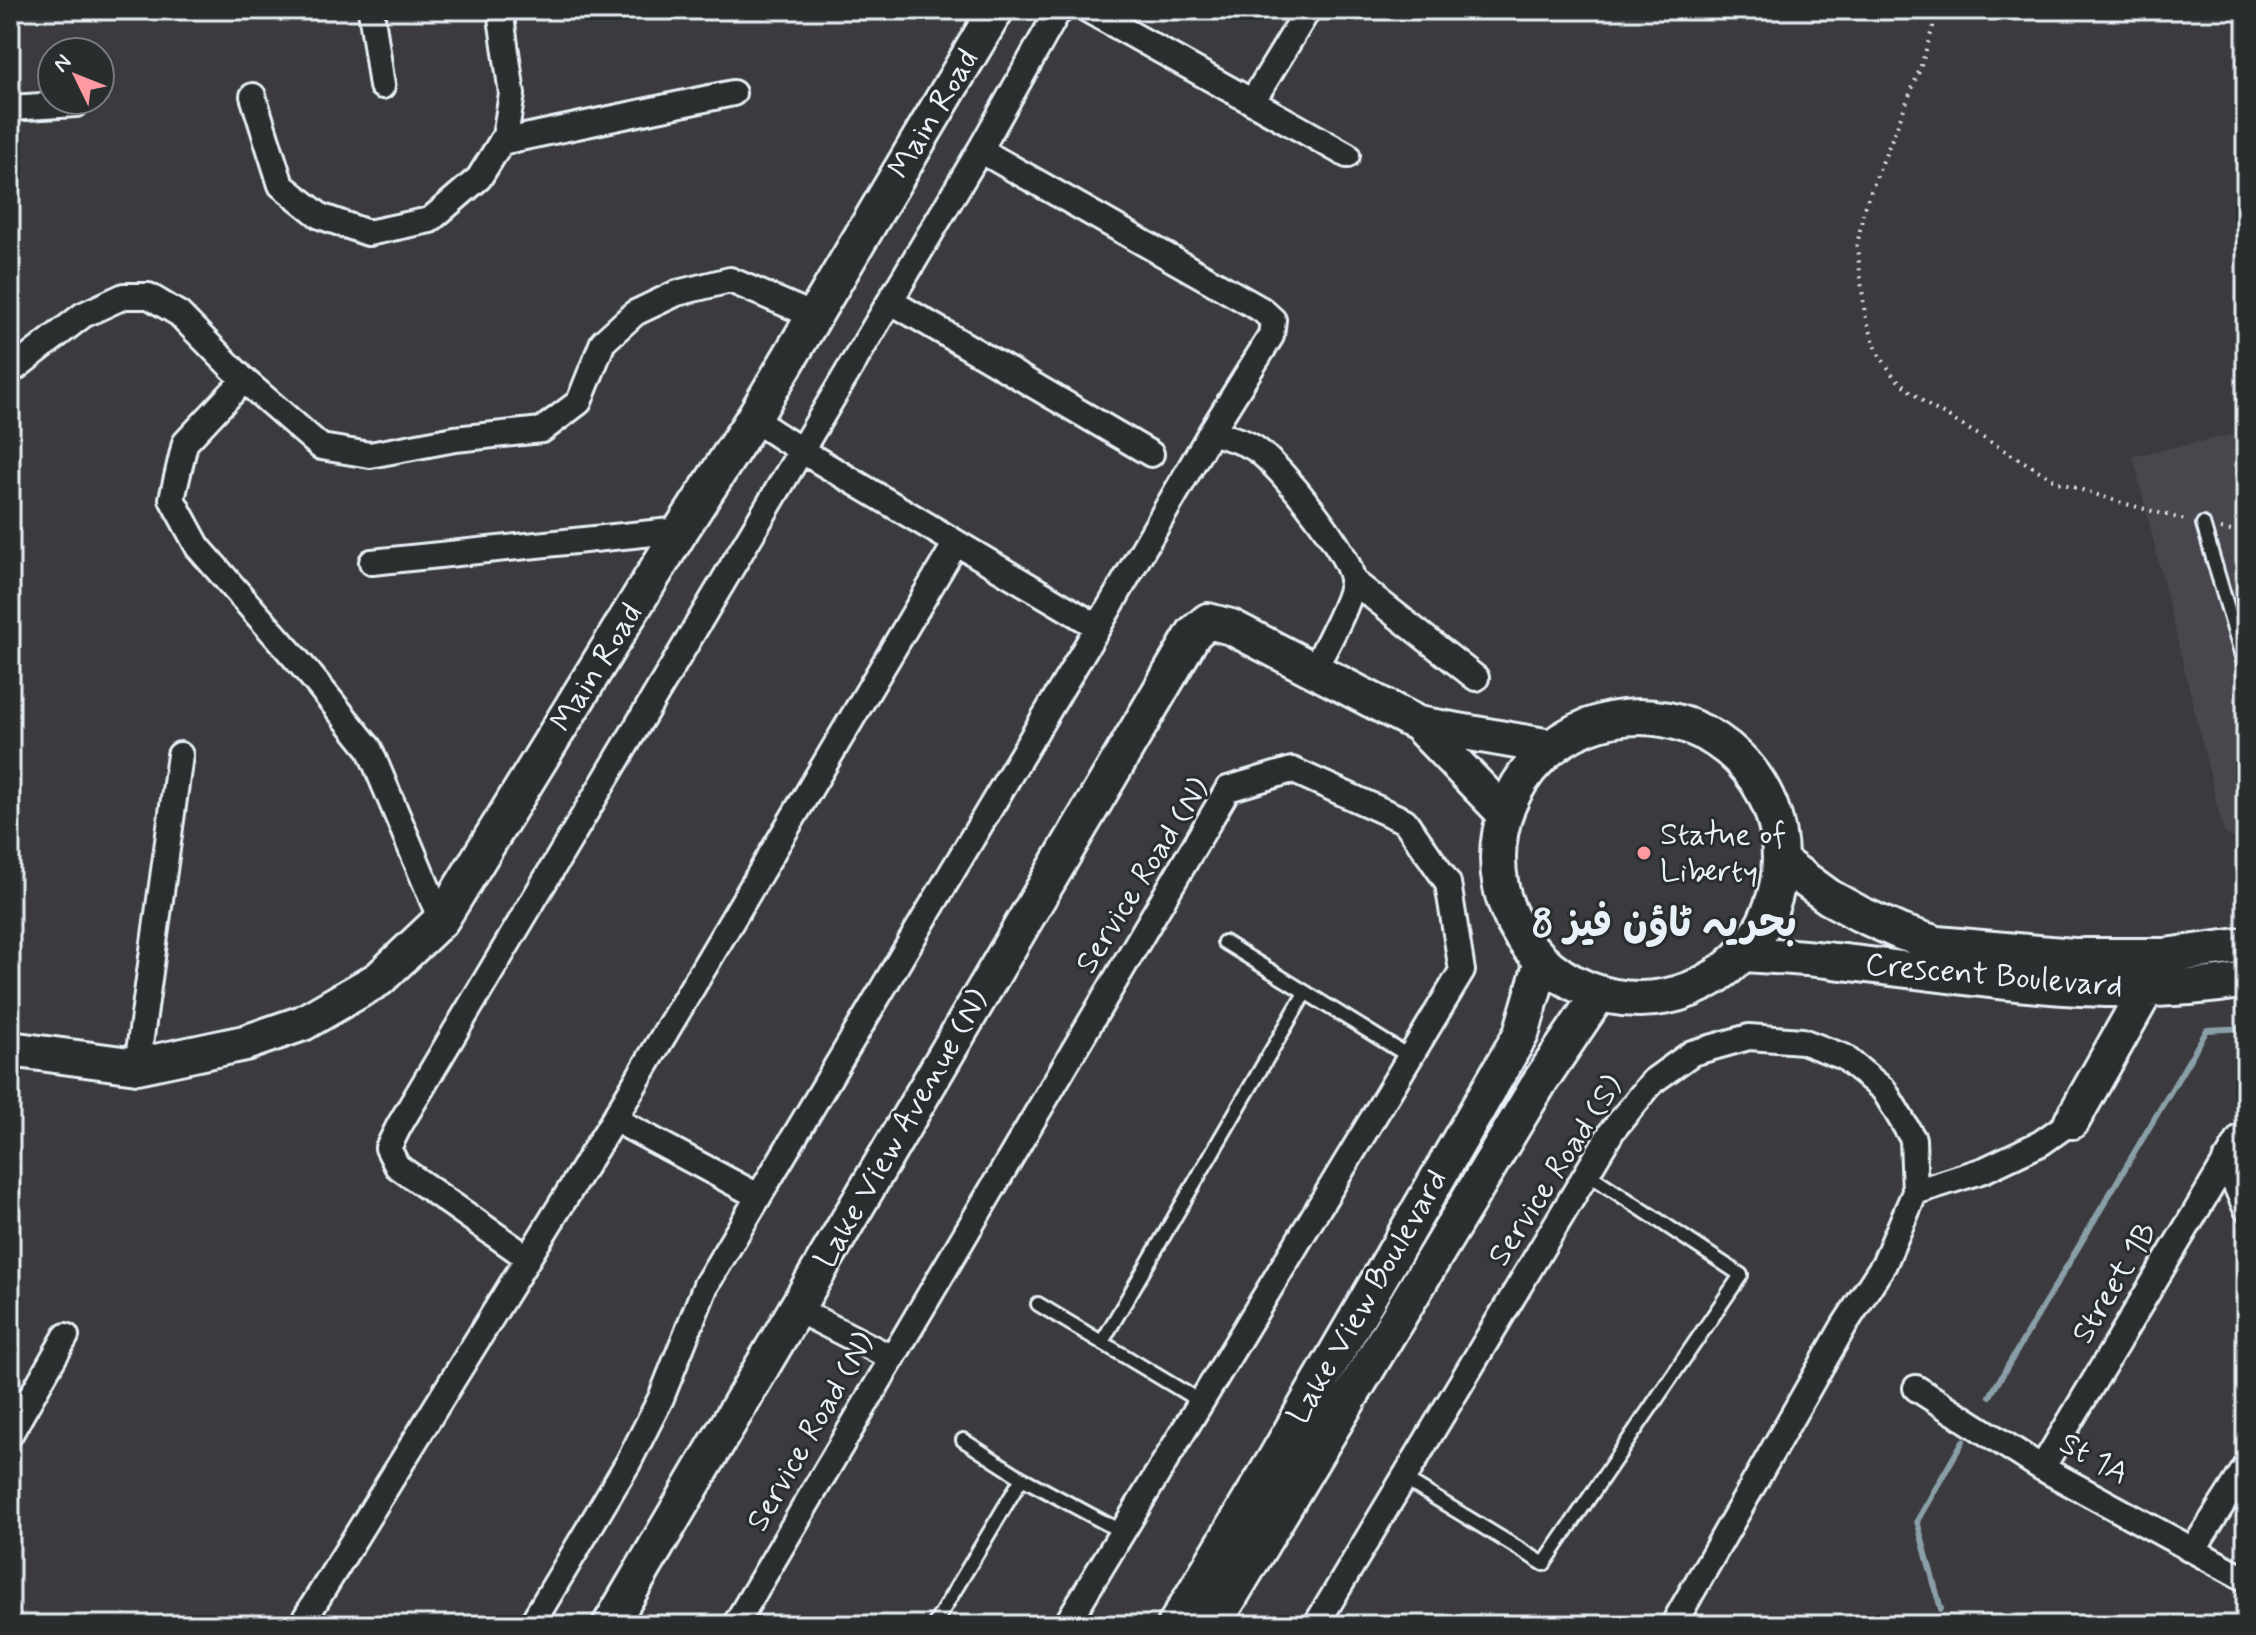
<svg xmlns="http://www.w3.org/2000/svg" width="2256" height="1635" viewBox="0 0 2256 1635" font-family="Mynerve,'Playpen Sans Arabic',sans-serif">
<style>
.built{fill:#4a464e}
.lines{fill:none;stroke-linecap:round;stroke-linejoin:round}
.stream{stroke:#8a9fa7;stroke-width:6}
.lane-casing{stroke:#e8f1f8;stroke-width:18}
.street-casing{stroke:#e8f1f8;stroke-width:30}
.secondary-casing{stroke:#e8f1f8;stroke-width:40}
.path{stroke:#e8f1f8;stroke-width:4;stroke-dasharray:2 6;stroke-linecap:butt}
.lane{stroke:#2a2d2e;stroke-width:12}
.street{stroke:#2a2d2e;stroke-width:24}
.secondary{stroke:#2a2d2e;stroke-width:34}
.poi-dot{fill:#ff9aa2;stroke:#2a2d2e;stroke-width:3}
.labels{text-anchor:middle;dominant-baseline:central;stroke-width:6;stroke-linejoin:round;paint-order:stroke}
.street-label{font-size:32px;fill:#e8f1f8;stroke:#2a2d2e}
.poi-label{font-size:32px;fill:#e8f1f8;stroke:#2a2d2e;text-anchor:start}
.district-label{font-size:40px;font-weight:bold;fill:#e8f1f8;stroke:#2a2d2e}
</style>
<rect width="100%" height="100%" fill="#3b3a3f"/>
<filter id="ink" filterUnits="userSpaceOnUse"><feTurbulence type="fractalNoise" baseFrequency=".0125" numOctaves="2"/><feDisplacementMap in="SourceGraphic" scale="16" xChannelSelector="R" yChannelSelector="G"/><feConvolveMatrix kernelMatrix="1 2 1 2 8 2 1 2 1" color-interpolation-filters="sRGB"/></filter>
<g filter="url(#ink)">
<path class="built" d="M2246,432v413l-22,-12 -91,-377z"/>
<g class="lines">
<path class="stream" d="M1990,1396l217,-366 39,-2
M1941,1609l-24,-88 46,-80"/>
<g class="lane-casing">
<path id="lane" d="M2203,524l43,146
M1224,942l186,115
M1038,1304l163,98
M1102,1342l203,-349
M963,1440l59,38 100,54
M1404,1479l140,85 197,-289 -154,-102
M934,1625l88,-147"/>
</g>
<g class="street-casing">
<path id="street" d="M371,10l11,76
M1088,10l259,145
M253,96l28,89 39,31 48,17 62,-13 49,-42 26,-42 7,-42 -12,-84
M1252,102l56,-92
M10,108l66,-4
M501,142l232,-49
M890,301l261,153
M10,372l73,-57 41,-19h25l30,18 65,66 77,67 49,8 85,-16 87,-9 37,-28 24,-60 32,-29 42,-20 53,-13 84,36
M244,380l-59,63 -13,56 26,48 113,129 58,72 72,172
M753,419l49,32 296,176
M1211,432c15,5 34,9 46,18 24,17 92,101 95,129 2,18 -29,72 -38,91
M372,562l309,-32
M1353,581l123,97
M137,1066l43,-311
M614,1119l144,77
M2225,1161l21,47
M1915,1192l69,-22 57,-27 31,-22
M528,1258l-131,-92 -9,-18 11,-22 581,-976 77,-137 5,-3
M796,1309l96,49
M1916,1388l126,80 204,111
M10,1434l56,-98
M2042,1468l198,-330 6,-2
M2193,1550l53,-83
M301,1625l313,-506 342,-576
M531,1625l97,-162 33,-65 45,-113 392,-658 113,-195 60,-96 2,-16 -11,-10 -282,-160
M735,1625l493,-836 64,-19 113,51 43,62 14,88 -396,654
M1316,1625l296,-494 41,-50 39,-28 57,-16 53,4 42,16 40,33 29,49 2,53 -31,72 -39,60 -172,301"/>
</g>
<g class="secondary-casing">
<path id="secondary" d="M1498 858a141 141 0 1 1 282 0a141 141 0 1 1-282 0Z
M1418,724l87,90
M1781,862l48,35 31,17 40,18 37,12 136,12h92l81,-11
M1743,954c30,2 61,3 91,7 137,15 275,43 412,19
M10,1049l127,17 108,-23 58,-20 76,-44 62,-59 240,-390 72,-111 243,-409
M2072,1121l83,-147
M610,1625l584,-992 14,-12 23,6 187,97 133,23
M1175,1625l100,-166 246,-425 21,-73
M1213,1625l328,-545 58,-86"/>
</g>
<path class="path" d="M1932,10l1,17 -13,42 -56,139 -7,38 8,69 12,36 17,26 32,27 132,78 61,20 70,19
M2221,529l25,5"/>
<use href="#lane" class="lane"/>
<use href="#street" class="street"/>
<use href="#secondary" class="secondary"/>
</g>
</g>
<circle class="poi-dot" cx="1644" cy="853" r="8"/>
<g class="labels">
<g class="street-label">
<text transform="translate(934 114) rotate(-59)">Main Road</text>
<text transform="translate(597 668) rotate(-58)">Main Road</text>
<text transform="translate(1143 876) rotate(-58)">Service Road (N)</text>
<text transform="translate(1994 976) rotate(5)">Crescent Boulevard</text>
<text transform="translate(902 1129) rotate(-60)">Lake View Avenue (N)</text>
<text transform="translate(1556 1171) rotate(-57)">Service Road (S)</text>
<text transform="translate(2115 1283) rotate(-59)">Street 1B</text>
<text transform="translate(1368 1297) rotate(-60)">Lake View Boulevard</text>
<text transform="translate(811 1432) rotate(-60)">Service Road (N)</text>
<text transform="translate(2094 1459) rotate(29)">St 1A</text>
</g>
<g class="poi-label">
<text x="1660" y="835">Statue of<tspan x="1660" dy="37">Liberty</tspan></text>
</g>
<g class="district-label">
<text x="1664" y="925">بحریہ ٹاؤن فیز 8</text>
</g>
</g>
<rect width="2256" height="1635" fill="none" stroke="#2a2d2e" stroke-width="40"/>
<rect x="20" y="20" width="2216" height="1595" fill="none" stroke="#e8f1f8" stroke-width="3" filter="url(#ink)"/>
<g transform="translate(76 76) rotate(313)"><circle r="38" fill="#2a2d2e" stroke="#767b7f" stroke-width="2"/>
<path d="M0-6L14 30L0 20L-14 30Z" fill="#ff9aa2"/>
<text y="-12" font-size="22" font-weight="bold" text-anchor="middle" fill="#e8f1f8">N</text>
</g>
</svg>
